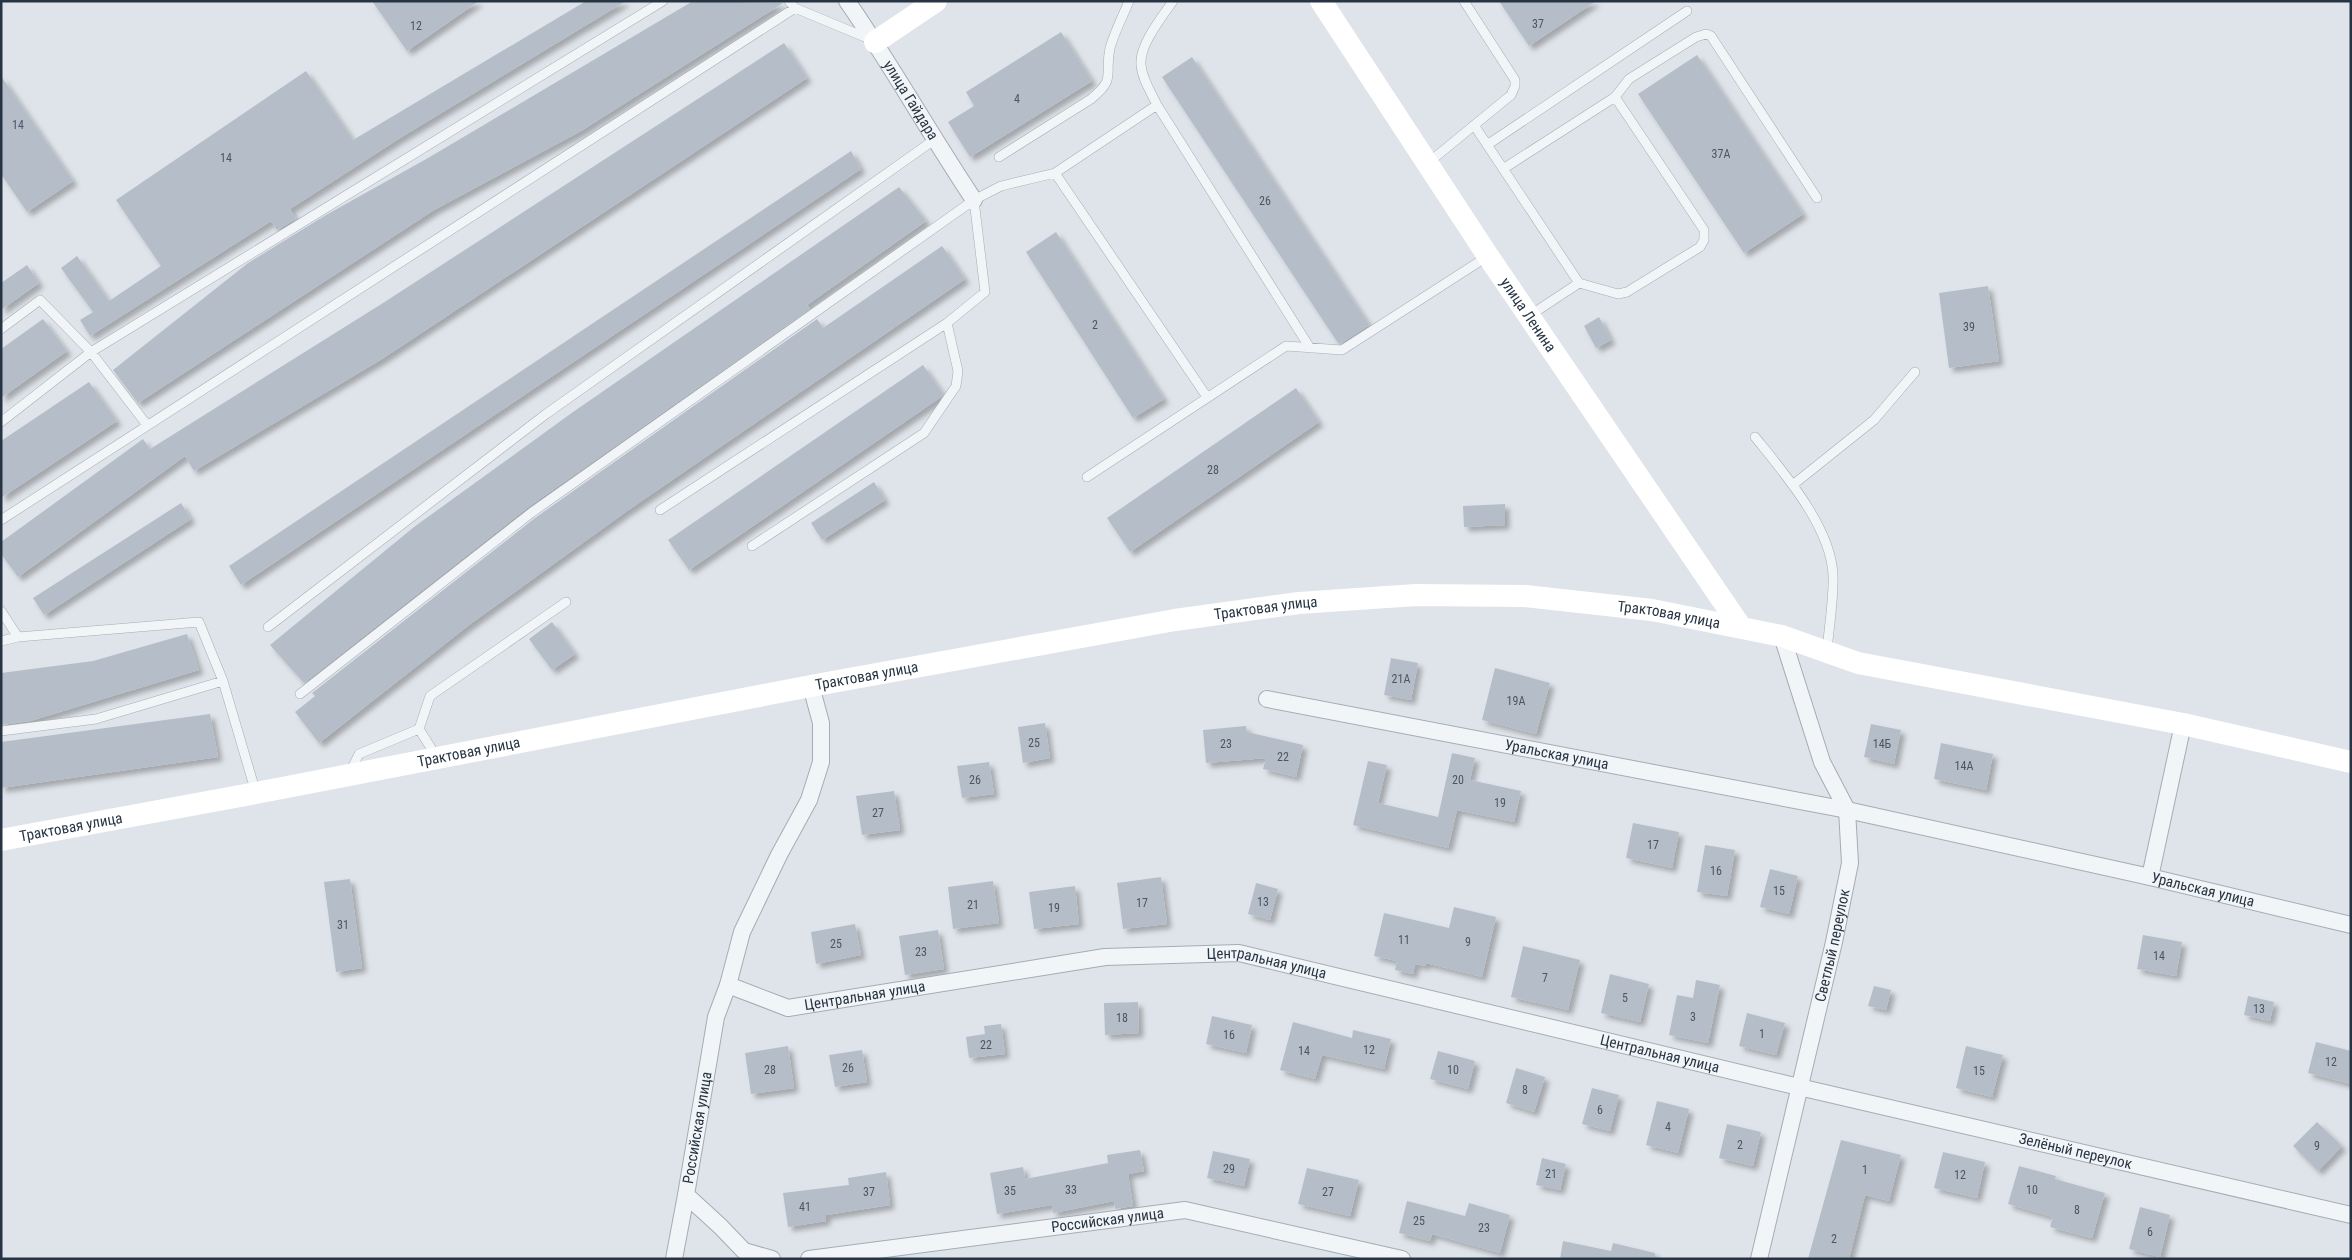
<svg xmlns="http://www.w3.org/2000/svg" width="2352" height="1260" viewBox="0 0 2352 1260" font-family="'Roboto Condensed',sans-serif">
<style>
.building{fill:#b5bec8;filter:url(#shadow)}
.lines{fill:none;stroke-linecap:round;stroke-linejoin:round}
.lane-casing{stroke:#a4acb5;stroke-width:10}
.street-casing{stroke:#a4acb5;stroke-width:18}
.lane{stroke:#f2f5f8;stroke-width:9}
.street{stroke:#f2f5f8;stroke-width:16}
.secondary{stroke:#fff;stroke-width:22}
.labels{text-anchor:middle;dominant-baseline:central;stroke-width:4;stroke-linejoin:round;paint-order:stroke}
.number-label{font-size:12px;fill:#4a5664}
.street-label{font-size:15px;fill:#263443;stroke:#eef3f7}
</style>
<defs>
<filter id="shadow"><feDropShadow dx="4.5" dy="4.5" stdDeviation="2.5" flood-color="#0004"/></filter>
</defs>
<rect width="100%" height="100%" fill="#dfe4ea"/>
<path class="building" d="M372,1h107l-72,50z
M586,1h40l-226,137 -110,71 6,10 -19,11 -6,-9 -181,115 -10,-16 13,-8 -32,-44 16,-12 32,45 52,-35 -45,-66 190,-129 47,69z
M693,1l90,2 -202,128 -147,79 -296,193 -25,-33 135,-107 78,-48 102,-57z
M1499,1h97l-67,45z
M1061,32l31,49 -122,76 -22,-35 26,-16 -8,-14z
M784,43l23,35 -425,281 -188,112 -9,-15 -167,121 -17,-23v-12l142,-103 7,10 233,-146z
M1697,55l106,159 -59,39 -106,-159z
M1192,57l177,268 -29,19 -2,-1 -176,-266z
M1,76l72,105 -46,31 -26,-38z
M851,151l10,18 -620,416 -12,-19z
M899,187l27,34 -119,84 3,4 -283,199 -223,175 -34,-38 144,-118 159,-115z
M1056,232l108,167 -31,19 -107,-166z
M942,246l23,33 -338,232 -158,114 -150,118 -24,-31 20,-16 -3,-3 223,-175 282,-199 6,9z
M27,265l12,18 -38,27v-27z
M1988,286l11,75 -50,7 -10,-75z
M1599,317l12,23 -15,8 -12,-22z
M43,319l24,32 -66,47v-49z
M923,365l20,29 -2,3 -252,173 -21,-30z
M89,382l28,39 -116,77v-57z
M1296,388l23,34 -189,130 -23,-34z
M874,482l11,18 -63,40 -11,-17z
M181,503l10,16 -147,96 -11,-17z
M1505,504v21l-41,2 -1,-21z
M552,622l23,32 -23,16 -23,-31z
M187,634l12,36 -169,51 -29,4v-52l92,-12z
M1391,658l27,5 -7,37 -27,-5z
M1495,668l55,15 -14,51 -54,-14z
M210,714l8,43 -217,31v-46z
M1045,723l5,35 -27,5 -5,-36z
M1871,724l30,6 -7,34 -30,-7z
M1246,726l1,6 56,13 -7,32 -33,-8 3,-11 -60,5 -3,-33z
M1941,743l52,11 -7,36 -52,-11z
M1452,753l23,5 -5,22 51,11 -7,31 -57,-12 -9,38 -95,-23 15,-64 19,4 -9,38 60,14z
M989,762l5,32 -32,4 -5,-32z
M894,791l6,39 -38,5 -6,-39z
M1633,823l46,9 -7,36 -46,-10z
M1705,845l30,5 -8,46 -30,-4z
M1770,869l28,7 -9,38 -29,-7z
M1161,877l6,47 -44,5 -6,-46z
M350,879l12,89 -26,4 -12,-90z
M993,881l6,42 -46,6 -5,-42z
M1256,883l22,6 -8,31 -22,-6z
M1075,886l4,38 -45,5 -5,-37z
M1454,907l42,10 -14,60 -56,-14 -1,3 -10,-2 -2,10 -18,-4 2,-9 -23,-5 10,-43 65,15z
M855,924l6,31 -45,9 -5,-32z
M938,930l6,39 -39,6 -6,-39z
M2143,935l39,7 -6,34 -39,-7z
M1523,946l57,14 -12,50 -57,-13z
M1610,974l39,10 -9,38 -39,-9z
M1696,980l24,5 -12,58 -39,-8 8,-40 16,3z
M1874,986l17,4 -5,20 -18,-4z
M2248,996l26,6 -4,19 -26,-6z
M1138,1002l1,31 -34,2 -1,-32z
M1747,1013l38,10 -9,32 -37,-9z
M1212,1016l40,9 -6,28 -40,-9z
M1293,1022l59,16 1,-8 38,9 -7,30 -62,-14 -7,24 -35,-9z
M1001,1024l4,30 -36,4 -3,-21 19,-3 -1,-8z
M2316,1042l35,9v33l-43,-11z
M788,1046l6,42 -43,6 -6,-41z
M1966,1046l37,9 -11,42 -36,-9z
M862,1050l5,32 -32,5 -6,-32z
M1438,1051l37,10 -7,28 -38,-10z
M1516,1068l29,9 -11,35 -28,-9z
M1592,1088l27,7 -9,36 -28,-7z
M1657,1101l32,8 -11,44 -32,-8z
M2317,1122l25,24 -24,25 -25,-25z
M1727,1124l34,8 -8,34 -34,-8z
M1841,1140l60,15 -12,46 -24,-6 -16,64h-41z
M1140,1150l4,21 -16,3 5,32 -18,3 -1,-8 -61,12 -1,-8 -55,9 -7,-41 33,-6 2,12 83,-16 -1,-8z
M1213,1151l37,8 -6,27 -37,-8z
M1943,1152l42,10 -8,36 -43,-10z
M1542,1158l24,6 -6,26 -24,-5z
M2019,1166l37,10 -1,3 50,14 -13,45 -42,-11 3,-10 -45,-13z
M1307,1168l52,12 -9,36 -52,-12z
M886,1172l4,33 -64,10v6l-38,6 -5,-34 66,-8 -1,-7z
M1407,1201l58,15 4,-13 41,12 -10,38 -68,-19 -2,7 -31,-8z
M2140,1207l30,8 -10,42 -31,-8z
M1563,1241l48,10 2,-8 42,10v6h-95z"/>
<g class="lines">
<g class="lane-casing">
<path id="lane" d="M789,1l6,7 77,32
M1173,1c-11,16 -34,44 -32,64 1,14 10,27 16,40l153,243
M1615,97l14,-18 67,-42 10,-3 5,2 106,162
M1157,105l-102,68 152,224
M1474,125l105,158 39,11 9,-2 73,-45 4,-7v-10l-89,-133 -112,72
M1487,145l200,-134
M999,157l92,-58c26,-21 13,-24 19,-51 4,-15 13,-32 19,-47
M1428,163l83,-68 4,-9v-6l-51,-79
M1529,316l50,-33
M1,329l39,-29 51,52 56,73
M1,422l90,-70 572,-351
M1755,437c29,36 76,90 78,138 1,24 -4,51 -6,76
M1087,477l199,-131 56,4 146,-94
M1794,484l80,-64 41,-48
M660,510l287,-187 38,-31 -11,-92
M1,520l794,-512
M752,546l172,-113 32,-47 2,-15 -11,-48
M1,611l17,26 181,-15 24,59 33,112
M268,627l278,-213 388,-274
M1,641l17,-4
M300,694l231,-181 443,-313 27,-14 54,-13
M1,731l95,-12 127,-38
M436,756l-17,-27 11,-33 136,-94
M350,772l9,-18 60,-25"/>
</g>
<g class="street-casing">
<g id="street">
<path id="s1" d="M847,1c45,65 83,133 127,199"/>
<path id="s2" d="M1267,699l580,111 303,67"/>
<path id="s3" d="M2183,724l-33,153 201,48"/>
<path id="s4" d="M728,985l60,23 317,-51 134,-4 560,134 552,128"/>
<path d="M674,1259l12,-64"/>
<path id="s5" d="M772,1259l-28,-8 -24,-25 -34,-31 30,-178 12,-32 14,-53 37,-77 30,-55 12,-38v-39l-10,-37"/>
<path id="s6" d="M809,1259l376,-49 217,49"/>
<path id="s7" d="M1759,1259l75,-317 16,-79 -3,-53 -25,-48 -40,-126"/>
</g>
</g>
<use href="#lane" class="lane"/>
<use href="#street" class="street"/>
<g class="secondary">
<path id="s8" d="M1321,1l167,255 252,370"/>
<path d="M875,42l61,-41"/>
<path id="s9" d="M1,840l255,-47 560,-108 359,-65 124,-17 117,-8 109,1 127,14 130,26 76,27 325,61 168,38"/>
</g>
</g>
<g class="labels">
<g class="number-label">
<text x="1538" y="24">37</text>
<text x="416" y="26">12</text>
<text x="1017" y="99">4</text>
<text x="18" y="125">14</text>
<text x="1721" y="154">37А</text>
<text x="226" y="158">14</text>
<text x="1265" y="201">26</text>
<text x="1095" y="325">2</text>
<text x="1969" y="327">39</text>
<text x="1213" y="470">28</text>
<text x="1401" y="679">21А</text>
<text x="1516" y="701">19А</text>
<text x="1034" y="743">25</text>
<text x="1226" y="744">23</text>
<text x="1882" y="744">14Б</text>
<text x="1283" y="757">22</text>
<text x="1964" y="766">14А</text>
<text x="975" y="780">26</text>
<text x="1458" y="780">20</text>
<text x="1500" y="803">19</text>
<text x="878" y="813">27</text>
<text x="1653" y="845">17</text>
<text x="1716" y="871">16</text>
<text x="1779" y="891">15</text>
<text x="1263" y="902">13</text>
<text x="1142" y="903">17</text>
<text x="973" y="905">21</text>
<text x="1054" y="908">19</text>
<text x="343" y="925">31</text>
<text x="1404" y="940">11</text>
<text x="1468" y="942">9</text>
<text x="836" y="944">25</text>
<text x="921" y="952">23</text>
<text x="2159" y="956">14</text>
<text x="1545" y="978">7</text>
<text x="1625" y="998">5</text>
<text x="2259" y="1009">13</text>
<text x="1693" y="1017">3</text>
<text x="1122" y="1018">18</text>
<text x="1762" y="1034">1</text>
<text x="1229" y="1035">16</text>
<text x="986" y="1045">22</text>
<text x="1369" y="1050">12</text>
<text x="1304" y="1051">14</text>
<text x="2331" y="1062">12</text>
<text x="848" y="1068">26</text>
<text x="770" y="1070">28</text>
<text x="1453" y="1070">10</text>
<text x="1979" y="1071">15</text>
<text x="1525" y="1090">8</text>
<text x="1600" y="1110">6</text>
<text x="1668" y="1127">4</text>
<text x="1740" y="1145">2</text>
<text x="2317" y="1146">9</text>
<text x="1229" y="1169">29</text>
<text x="1865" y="1170">1</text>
<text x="1551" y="1174">21</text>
<text x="1960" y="1175">12</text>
<text x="1071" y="1190">33</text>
<text x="2032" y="1190">10</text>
<text x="1010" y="1191">35</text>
<text x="869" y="1192">37</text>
<text x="1328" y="1192">27</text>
<text x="805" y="1207">41</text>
<text x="2077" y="1210">8</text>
<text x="1419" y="1221">25</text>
<text x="1484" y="1228">23</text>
<text x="2150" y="1232">6</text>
<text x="1834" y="1239">2</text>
</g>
<g class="street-label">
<text stroke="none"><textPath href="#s1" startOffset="118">улица Гайдара</textPath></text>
<text stroke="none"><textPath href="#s8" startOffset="376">улица Ленина</textPath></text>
<text stroke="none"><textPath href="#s9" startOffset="1286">Трактовая улица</textPath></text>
<text stroke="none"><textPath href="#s9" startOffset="1691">Трактовая улица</textPath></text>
<text stroke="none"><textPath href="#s9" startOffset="881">Трактовая улица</textPath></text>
<text stroke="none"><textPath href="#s9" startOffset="476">Трактовая улица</textPath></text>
<text stroke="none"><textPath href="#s2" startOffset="295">Уральская улица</textPath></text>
<text stroke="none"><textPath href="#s9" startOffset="71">Трактовая улица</textPath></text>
<text stroke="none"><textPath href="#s3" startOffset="211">Уральская улица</textPath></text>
<text stroke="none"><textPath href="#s7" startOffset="322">Светлый переулок</textPath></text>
<text stroke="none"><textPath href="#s4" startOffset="548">Центральная улица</textPath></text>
<text stroke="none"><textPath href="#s4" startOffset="142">Центральная улица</textPath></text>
<text stroke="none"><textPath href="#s4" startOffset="952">Центральная улица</textPath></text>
<text stroke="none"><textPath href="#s5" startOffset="178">Российская улица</textPath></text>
<text stroke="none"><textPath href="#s4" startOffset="1379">Зелёный переулок</textPath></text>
<text stroke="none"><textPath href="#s6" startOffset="301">Российская улица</textPath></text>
</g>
</g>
<rect width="2352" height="1260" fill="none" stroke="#263443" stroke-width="5"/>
</svg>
